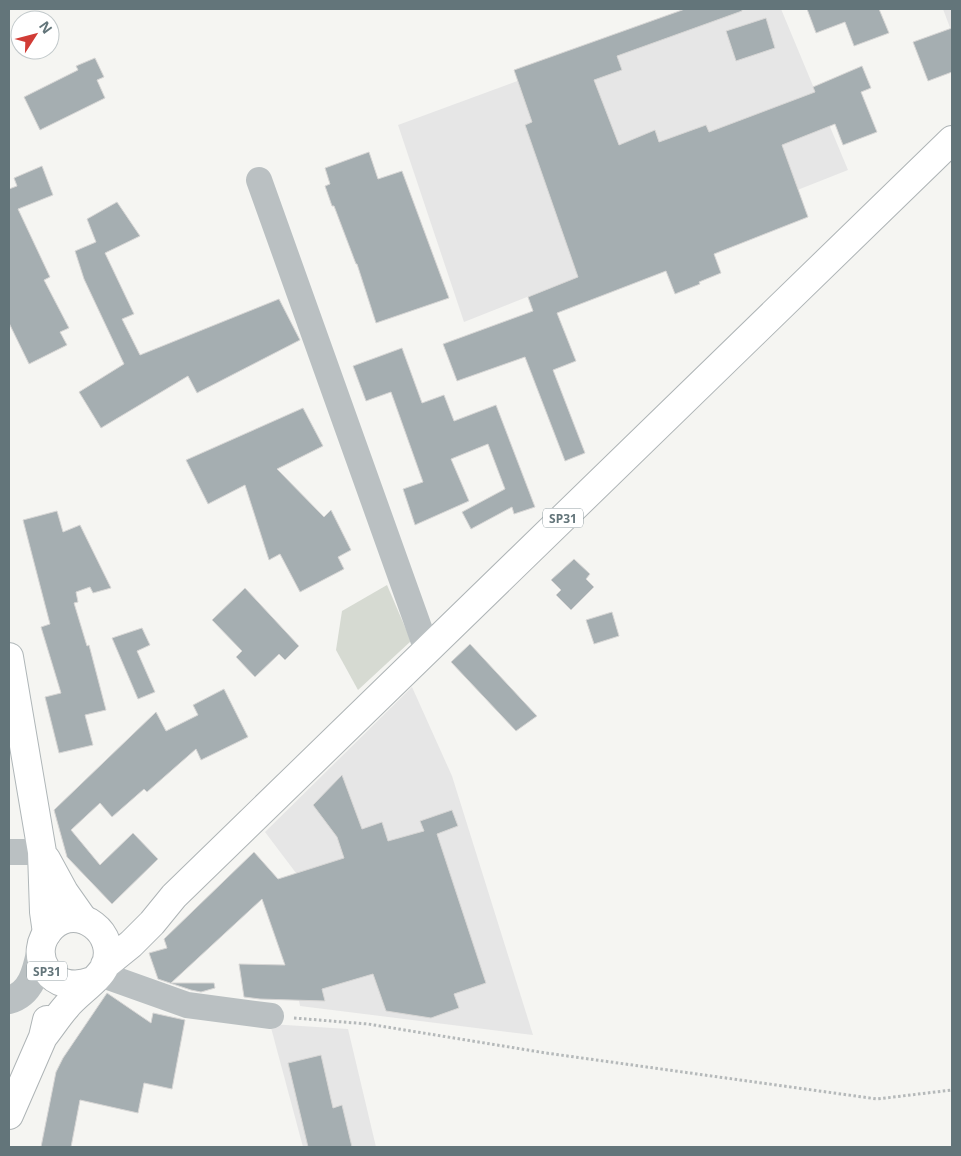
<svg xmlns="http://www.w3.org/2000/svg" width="961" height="1156" viewBox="0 0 961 1156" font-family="'Noto Sans',sans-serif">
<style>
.built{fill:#e6e6e6}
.green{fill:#d6dad2}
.building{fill:#a5aeb1;stroke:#d7d6d5}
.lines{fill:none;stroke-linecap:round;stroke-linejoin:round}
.secondary-casing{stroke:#afb6b8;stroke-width:30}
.primary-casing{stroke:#aeb4b6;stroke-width:30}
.path{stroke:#b5b9ba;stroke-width:3;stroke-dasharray:2.5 2.5;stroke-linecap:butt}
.minor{stroke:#bac0c2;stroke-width:26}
.tertiary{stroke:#bac0c2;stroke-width:28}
.secondary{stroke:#fff;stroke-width:28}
.primary{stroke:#fff;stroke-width:28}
.labels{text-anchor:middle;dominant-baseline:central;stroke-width:5;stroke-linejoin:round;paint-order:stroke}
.shield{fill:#fff;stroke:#929ea2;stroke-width:1}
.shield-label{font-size:12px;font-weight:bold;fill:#63757a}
</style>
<rect width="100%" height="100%" fill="#f5f5f2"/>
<path class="built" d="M713,9h68l67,161 -384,152 -66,-197z
M943,9h9v24z
M412,687l40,89 81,259 -233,-29 -21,-109 17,-24 -31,-41z
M270,1024l78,5 28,118h-73z"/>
<path class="green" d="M387,585l24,56 -53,49 -22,-40 6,-39z"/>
<path class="building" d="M685,9h57v2l-125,45 5,14 -28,10 25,65 36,-15 4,12 47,-17 3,7 106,-40 -2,-5 49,-21 9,22 -10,4 16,40 -34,13 -8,-21 -53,21 26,72 -94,37 7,19 -22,9 1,2 -25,10 -9,-23 -109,42 19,48 -23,9 32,83 -20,8 -40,-104 -68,24 -14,-37 90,-33 -5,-14 50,-20 -53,-152 7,-3 -18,-52z
M807,9h72l10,24 -35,13 -9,-24 -29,11z
M766,18l9,30 -39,13 -10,-30z
M952,28v44l-24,9 -15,-39z
M95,58l9,19 -7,3 8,18 -65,32 -16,-33 54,-27 -2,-4z
M369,152l9,27 24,-8 47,127 -73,25 -19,-59h-1l-22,-58h-2l-7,-20 5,-2 -5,-16z
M42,166l11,29 -35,14 32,68 -6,3 25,48 -9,4 7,13 -38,19 -20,-41v-134l8,-3 -3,-8z
M117,202l23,34 -35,17 29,61 -12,5 18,36 139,-56 21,41 -103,53 -9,-17 -87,52 -22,-36 45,-28 -40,-85 -9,-28 21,-9 -9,-23z
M402,348l20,55 22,-8 10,26 42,-16 39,102 -21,7 -2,-7 -41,22 -9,-17 43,-23 -17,-45 -37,15 18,42 -54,24 -12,-36 20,-7 -32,-90 -25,9 -13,-35z
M303,408l20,38 -46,23 47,48 7,-7 20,40 -13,7 6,12 -44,23 -20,-38 -11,6 -24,-75 -37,19 -22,-44z
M57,511l6,21 17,-7 31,63 -18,5 -3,-6 -14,5 2,10 -4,1 13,43 2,-1 17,65 -21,5 8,30 -34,8 -14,-56 16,-4 -20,-66 9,-3 -27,-104z
M574,559l16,15 -4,5 8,8 -23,23 -15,-15 5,-5 -10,-10z
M245,588l54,58 -14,14 -6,-6 -24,23 -19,-20 6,-6 -30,-31z
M612,612l7,24 -25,8 -8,-24z
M142,628l8,17 -13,6 18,41 -17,7 -26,-61z
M470,644l53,57 14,15 -21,15 -65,-69z
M224,689l24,48 -47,23 -5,-11 -49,43 -3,-3 -32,28 -12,-14 -29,27 29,35 33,-32 25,26 -46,45 -45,-47 -13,-47 102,-98 10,19 32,-16 -5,-10z
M342,775l20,54 20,-7 6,19 36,-10 -4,-10 32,-11 6,16 -21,8 49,149 -32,11 5,14 -28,10 -45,-7 -13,-37 -51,15 3,12 -65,-2 -16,-2 -5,-33 46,1 -23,-66 -91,84h43l1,5 -14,4 -10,-2 -33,-11 -9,-26 18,-5 -3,-9 90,-87 24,27 66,-21 -7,-21 -24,-32z
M107,993l44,30 2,-10 32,7 -13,69 -28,-6 -6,30 -58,-13 -9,47h-30l15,-75 7,-14z
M321,1055l12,53 9,-3 10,42h-44l-20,-84z"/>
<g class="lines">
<g class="secondary-casing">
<path id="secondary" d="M9,657l33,195 2,60 3,21
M46,859l18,33 19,27"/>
</g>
<g class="primary-casing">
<path id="primary" d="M105,965l26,-21 21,-21 22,-27 70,-68 708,-688
M43,1037c8,-10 15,-21 23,-30 10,-13 33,-27 39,-41 14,-32 -27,-64 -53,-39 -28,27 0,70 40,54
M9,1115l34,-78 4,-17"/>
</g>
<path class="path" d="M294,1018l74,6 178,29 331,46 75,-9"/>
<path class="minor" d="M259,180l168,470
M9,852h33
M100,974l87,31 84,11"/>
<path class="tertiary" d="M9,1000c25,-7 28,-34 33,-56"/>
<use href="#secondary" class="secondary"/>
<use href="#primary" class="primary"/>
</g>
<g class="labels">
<g class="shield">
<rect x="543" y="508.5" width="40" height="19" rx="4"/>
<rect x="27" y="961.5" width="40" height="19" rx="4"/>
</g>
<g class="shield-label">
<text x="563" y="518">SP31</text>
<text x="47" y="971">SP31</text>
</g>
</g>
<rect width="961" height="1156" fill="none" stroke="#63757a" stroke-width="20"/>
<g transform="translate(35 35) rotate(54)"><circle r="24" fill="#ffffff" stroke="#c1c8ca"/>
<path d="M0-4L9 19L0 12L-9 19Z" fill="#d13c36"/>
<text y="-8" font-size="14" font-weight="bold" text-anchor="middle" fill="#63757a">N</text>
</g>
</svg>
